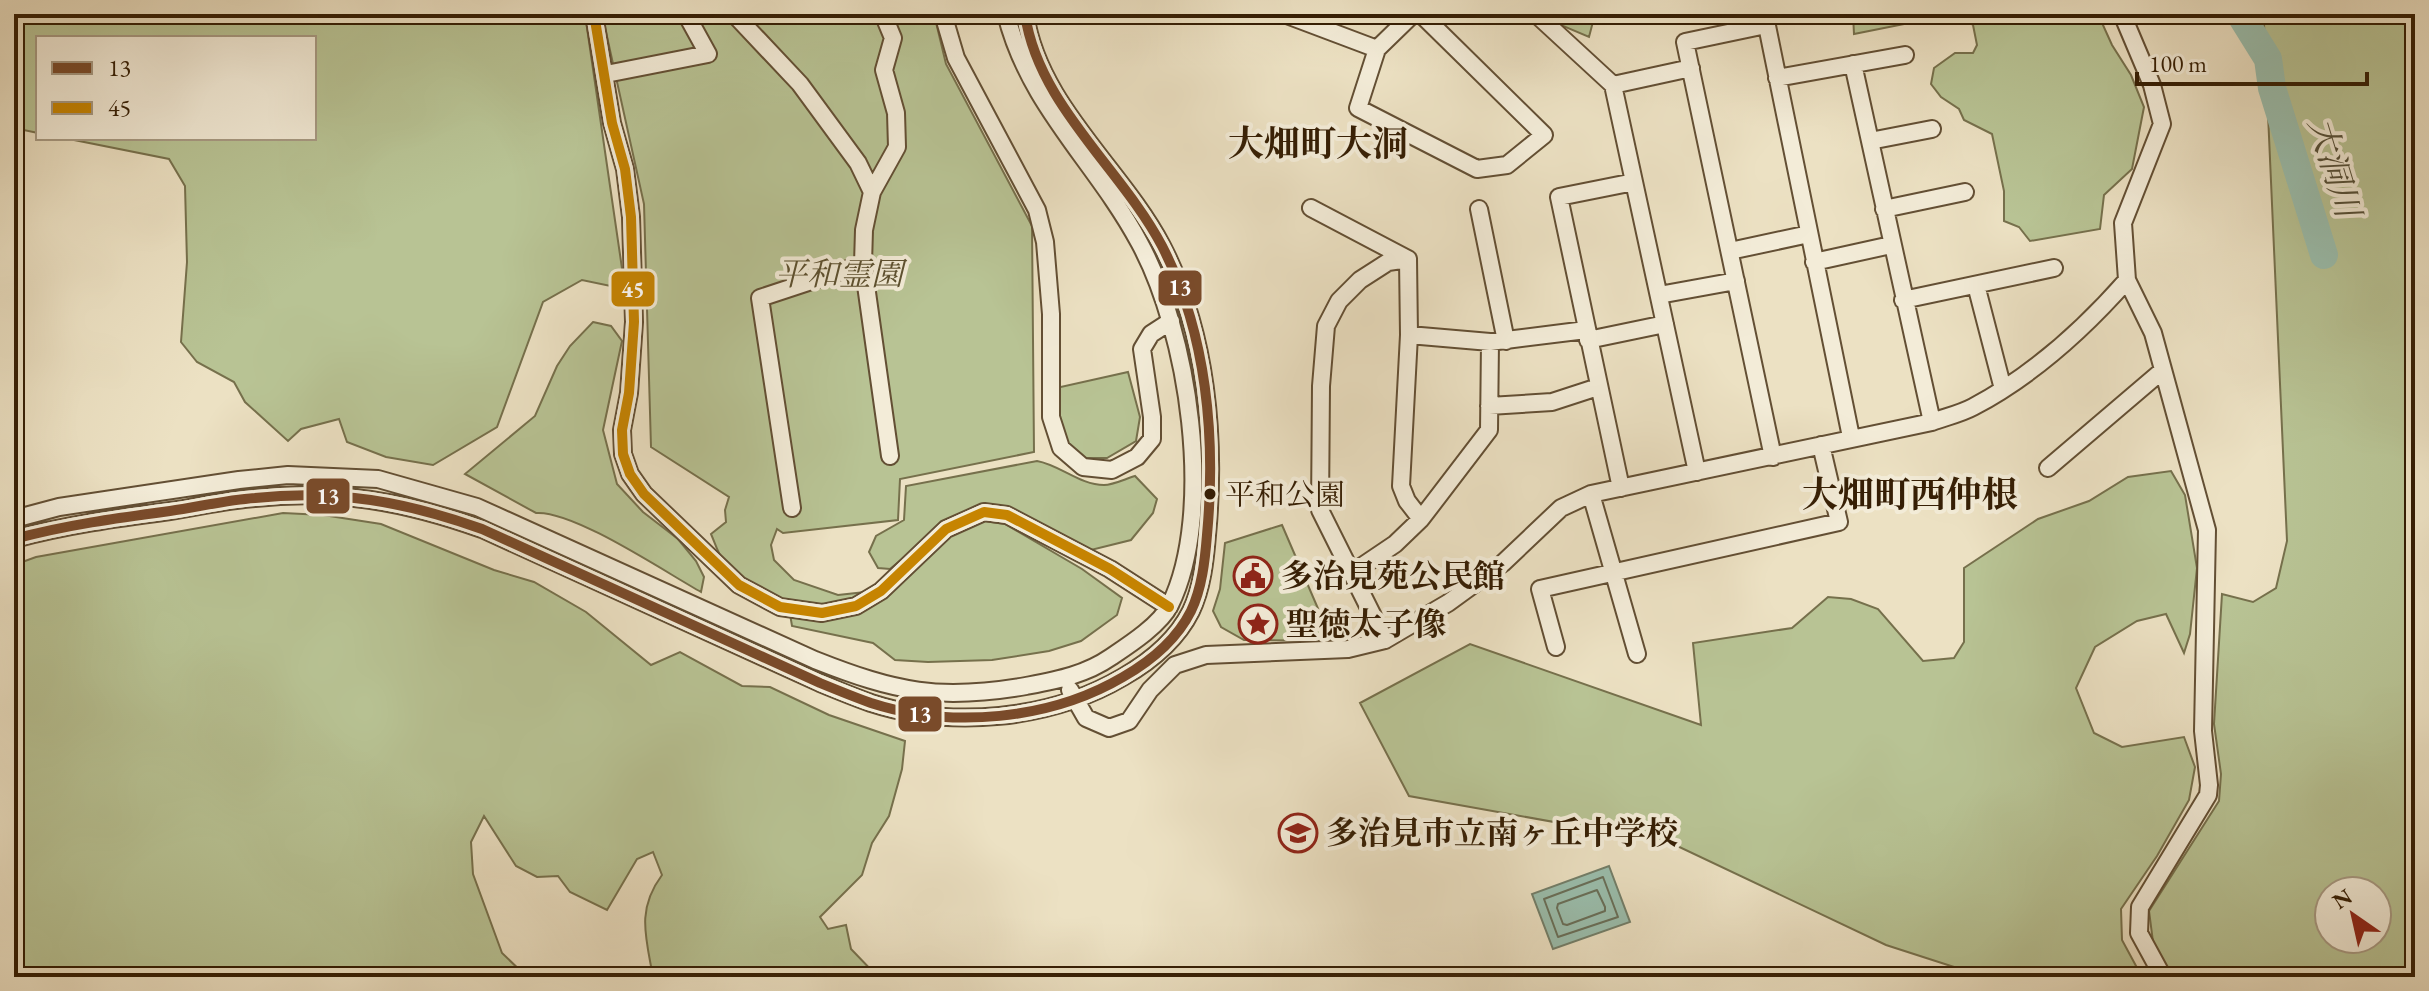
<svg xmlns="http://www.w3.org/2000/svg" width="2429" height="991" viewBox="0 0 2429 991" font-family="'EB Garamond','Noto Serif JP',serif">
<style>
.green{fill:#b8c394;stroke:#76704c;stroke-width:2;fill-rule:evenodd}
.water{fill:#9abead;stroke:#727e69;stroke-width:2}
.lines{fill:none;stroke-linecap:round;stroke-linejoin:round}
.shore{stroke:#686e58;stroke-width:2}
.river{stroke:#9abead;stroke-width:28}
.minor-casing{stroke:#634f34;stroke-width:20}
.minor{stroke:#f3ecd8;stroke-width:16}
.bus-1-casing{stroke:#f3ecd8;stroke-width:16}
.bus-2-casing{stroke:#f3ecd8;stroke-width:16}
.bus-1{stroke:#7a4b2a;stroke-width:10}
.bus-2{stroke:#c68401;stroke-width:10}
.bus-dot{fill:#351e04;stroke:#f3ecd8;stroke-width:3}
.labels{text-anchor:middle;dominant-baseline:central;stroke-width:8;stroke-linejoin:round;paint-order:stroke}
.bus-label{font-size:30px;fill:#351e04;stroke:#f3ecd8;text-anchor:start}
.park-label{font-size:32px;font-style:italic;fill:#5c502f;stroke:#f3ecd8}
.poi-label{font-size:32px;font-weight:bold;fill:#351e04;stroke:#f3ecd8;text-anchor:start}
.water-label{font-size:34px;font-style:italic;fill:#534e37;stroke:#f3ecd8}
.quarter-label{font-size:36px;font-weight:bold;fill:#351e04;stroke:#f3ecd8}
.line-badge{stroke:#f3ecd8;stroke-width:3}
.badge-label{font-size:22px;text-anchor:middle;font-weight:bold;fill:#fff}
</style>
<rect width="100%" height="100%" fill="#ece1c3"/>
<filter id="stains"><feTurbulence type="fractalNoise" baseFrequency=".0025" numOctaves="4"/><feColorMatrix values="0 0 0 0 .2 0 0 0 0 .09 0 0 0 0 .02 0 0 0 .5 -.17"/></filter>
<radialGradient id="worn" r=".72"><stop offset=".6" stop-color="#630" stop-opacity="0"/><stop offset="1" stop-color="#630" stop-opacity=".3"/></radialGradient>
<path class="green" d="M14,14h571l40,275 -43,-9 -39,22 -46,125 -64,38 -47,-8 -39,-15 -8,-23 -38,10 -13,12 -43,-39 -11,-20 -37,-20 -16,-20 6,-80 -2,-76 -16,-27 -105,-21h250v-100h-276v95l-24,-5z
M602,14h332l12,50 86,162 2,226 -134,27 -2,41 -115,13 -6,-4 -6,16 3,15 20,20 44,15 28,-3c-43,31 -112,14 -142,-30 -6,-8 -9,-19 -13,-28l15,-12 -1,-12 4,-13 -78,-50 -7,-243z
M1550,14h45l-6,23 -26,-11z
M1853,14h245l14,31 19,30 13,32 -12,62 -28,26 -4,34 -70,12 -11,-14 -15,-6v-30l-12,-57 -28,-14 -5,-11 -18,-12 -10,-13 3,-16 21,-15h18l4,-8 -4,-20 -19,-11 -100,20z
M2334,14h81v963h-243l-19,-35 -4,-31 70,-110 2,-27 -7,-50 8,-130 31,8 23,-14 11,-47 -23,-517 50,-2zM2329,891h48v48h-48z
M593,322l18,4 11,15 -19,89 14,54 26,28 35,27 18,22 8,16 -3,15c-36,-20 -128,-82 -165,-79l-71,-39 70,-58 22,-50 13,-20z
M1128,372l12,45 -4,24 -29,17h-22l-18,-12 -12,-30 1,-28z
M1037,461c23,4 43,24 67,24 9,0 21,-6 31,-9l22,23 -4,14 -22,27 -40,10 -82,-40 -59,10 -60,49 -12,-1 -9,-16 7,-16 28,-16 2,-34z
M2171,471l14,24 12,73 -7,66 -6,19 -18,-39 -29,7 -42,26 -19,41 18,45 28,14 62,-10 11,30 -6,33 -32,56 -36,53 1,31 20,37h-157l-99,-32 -215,-102 -262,-47 -49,-93 110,-59 231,81 -8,-82 99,-15 36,-31 23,2 27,10 45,52 31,-3 10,-16v-74l74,-49 51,-18 39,-24z
M283,513l40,2 58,9 113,46 40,12 52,30 65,53 29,-13 62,34 28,1 59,28 76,26 -3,28 -13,47 -17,27 -10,32 -42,42 8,12 18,-4 5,24 27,28h-225c-7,-40 -17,-67 9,-102l-9,-23 -16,7 -30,51 -37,-18 -12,-16 -21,1 -21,-11 -32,-50 -13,26 2,32 29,79 25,24h-513v-412l22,-8z
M978,520l27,4 77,45 40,29 -5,17 -36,26 -32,10 -57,9 -64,2 -33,-2 -22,-17 -81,-17 -2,-12 51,3 112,-85z
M1282,525l50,116 -88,-1 -23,-13 -8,-16 7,-22 5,-46z"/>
<path class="water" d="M1609,866l21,56 -77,27 -21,-55z"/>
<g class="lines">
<path class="shore" d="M1603,877l15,40 -60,20 -14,-38z
M1597,890l8,17v4l-38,14 -4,-1 -6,-16 1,-4z"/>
<path class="river" d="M2240,14l28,45 4,29 52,167"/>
<g class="minor-casing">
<path id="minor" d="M594,14l18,109 13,46 6,48 3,105 -5,71 -7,37 1,24 7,20 14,20 95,91 41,22 42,6 34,-7 25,-15 65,-62 38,-17 23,3 103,54 59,38
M734,14l66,70 58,79 14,29 -8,38 -1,34 27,192
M943,14l13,44 81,152 8,32 6,72v103l10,31 22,19 29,3 25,-13 15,-18v-22l-10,-68 9,-15 20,-13
M1284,14l93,35
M1413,14l-36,35 -19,59 119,61 30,-4 37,-30 -123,-121
M1536,14l77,71 84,387
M2122,14l30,71 10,39 -39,99 4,57 26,53 54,197 -4,201 6,54 -1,10 -68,112 -1,26 24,44
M1765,16l86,421
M1766,25l-81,17 88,415
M1853,64l79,358
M606,74l102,-20 -22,-40
M1777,78l128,-23
M1613,85l78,-17
M1870,141l62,-12
M872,192l25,-45 -1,-34 -12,-43 9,-32 -10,-24
M1311,208l97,51 1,76 -8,151 6,15 14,18
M1479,209l27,132
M1884,209l81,-17
M1730,251l79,-17
M1814,262l77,-17
M1976,285l27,104
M1659,295l77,-14
M1903,300l151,-32
M1409,335l81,7 96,-12
M1588,340l77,-16
M1489,406l63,-4 46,-15
M2048,468l115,-98
M1621,488l-62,-291 75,-15
M1591,494l46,160
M792,508l-32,-210 103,-34
M14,519l45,-12 180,-27 49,-5 90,4 99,28 338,153c81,32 124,41 211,26 31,-6 59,-11 85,-29 18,-12 49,-32 59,-52 46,-94 18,-274 -31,-363 -43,-80 -110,-136 -133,-228
M14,539c52,-14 103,-21 156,-28 28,-4 56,-11 85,-13 82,-9 151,4 227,31l338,154c17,7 34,14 51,20 80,26 179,17 252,-26 28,-16 53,-36 68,-66 11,-23 14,-51 16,-76 9,-97 0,-202 -45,-289 -41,-78 -124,-141 -137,-232
M1352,573l43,-29 26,-25 68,-89 1,-88
M1385,640l-65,-130 1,-124 5,-60 13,-25 21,-21 28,-18 20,-3
M1556,647l-16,-58 299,-67 -18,-77
M1070,690l16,28 23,10 20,-7 21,-31 25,-25 31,-10 142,-6 37,-9 63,-37 55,-40 58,-55 30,-14 341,-72c13,-5 28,-8 41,-15 59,-31 110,-77 154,-127"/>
</g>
<use href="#minor" class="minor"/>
<g class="bus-1-casing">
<path id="bus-1" d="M14,539c52,-14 103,-21 156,-28 28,-4 56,-11 85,-13 82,-9 151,4 227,31l338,154c17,7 34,14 51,20 80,26 179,17 252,-26 28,-16 53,-36 68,-66 11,-23 14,-51 16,-76 9,-97 0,-202 -45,-289 -41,-78 -124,-141 -137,-232"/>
</g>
<g class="bus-2-casing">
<path id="bus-2" d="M594,14l18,109 13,46 6,48 3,105 -5,71 -7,37 1,24 7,20 14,20 95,91 41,22 42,6 34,-7 25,-15 65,-62 38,-17 23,3 103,54 59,38"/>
</g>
<use href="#bus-1" class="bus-1"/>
<use href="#bus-2" class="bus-2"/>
</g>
<defs>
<g id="civic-ring" transform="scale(2)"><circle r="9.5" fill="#f3ecd8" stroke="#8f2418" stroke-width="1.5"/><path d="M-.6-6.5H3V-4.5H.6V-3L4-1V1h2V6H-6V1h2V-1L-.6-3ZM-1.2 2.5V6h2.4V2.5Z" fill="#8f2418"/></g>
<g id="sight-ring" transform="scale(2)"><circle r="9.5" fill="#f3ecd8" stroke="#8f2418" stroke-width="1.5"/><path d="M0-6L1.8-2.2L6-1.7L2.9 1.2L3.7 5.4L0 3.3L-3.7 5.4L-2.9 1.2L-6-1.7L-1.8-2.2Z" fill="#8f2418"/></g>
<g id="school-ring" transform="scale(2)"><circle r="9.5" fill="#f3ecd8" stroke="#8f2418" stroke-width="1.5"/><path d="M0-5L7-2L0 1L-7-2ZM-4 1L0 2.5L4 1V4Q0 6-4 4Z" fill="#8f2418"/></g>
</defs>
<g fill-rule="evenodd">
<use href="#civic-ring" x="1253" y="576"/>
<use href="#sight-ring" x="1258" y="624"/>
<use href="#school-ring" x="1298" y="833"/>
</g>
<circle class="bus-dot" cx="1210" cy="494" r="7"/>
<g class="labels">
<g class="bus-label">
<text x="1225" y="494">平和公園</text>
</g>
<g class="park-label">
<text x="839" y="274">平和霊園</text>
</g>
<g class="poi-label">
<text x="1281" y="576">多治見苑公民館</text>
<text x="1286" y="624">聖徳太子像</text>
<text x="1326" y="833">多治見市立南ヶ丘中学校</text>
</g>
<g class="water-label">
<text transform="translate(2335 167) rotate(73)">大洞川</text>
</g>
<g class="quarter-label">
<text x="1318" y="143">大畑町大洞</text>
<text x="1910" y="494">大畑町西仲根</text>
</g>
</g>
<g class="line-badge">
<rect x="1157" y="269" width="46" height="38" rx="8" fill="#7a4b2a"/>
<rect x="610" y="270" width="46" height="38" rx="8" fill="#c68401"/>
<rect x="305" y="477" width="46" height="38" rx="8" fill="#7a4b2a"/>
<rect x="897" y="695" width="46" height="38" rx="8" fill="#7a4b2a"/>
</g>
<g class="badge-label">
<text x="1180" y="295">13</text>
<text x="633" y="297">45</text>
<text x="328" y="504">13</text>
<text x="920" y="722">13</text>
</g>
<rect width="2429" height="991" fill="none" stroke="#ece1c3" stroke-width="48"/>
<rect x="16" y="16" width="2397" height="959" fill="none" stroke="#351e04" stroke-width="4"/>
<rect x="24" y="24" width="2381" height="943" fill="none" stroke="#351e04" stroke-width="2"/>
<rect x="36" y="36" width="280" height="104" fill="#f3ecd8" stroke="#a79a83" stroke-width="2"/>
<rect x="52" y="62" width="40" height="12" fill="#7a4b2a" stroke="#a79a83" stroke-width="2"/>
<text x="108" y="76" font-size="24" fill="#351e04">13</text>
<rect x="52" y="102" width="40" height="12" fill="#c68401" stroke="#a79a83" stroke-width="2"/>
<text x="108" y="116" font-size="24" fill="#351e04">45</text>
<g transform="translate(2353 915) rotate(326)"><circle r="38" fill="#f3ecd8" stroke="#a79a83" stroke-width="2"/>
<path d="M0-6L14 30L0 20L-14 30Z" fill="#8f2418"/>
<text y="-12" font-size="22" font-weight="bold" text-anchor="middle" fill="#351e04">N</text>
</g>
<path d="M2137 72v12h230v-12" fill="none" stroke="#351e04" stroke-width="4"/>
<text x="2149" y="72" font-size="24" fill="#351e04" stroke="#f3ecd8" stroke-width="6" paint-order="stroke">100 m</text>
<rect width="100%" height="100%" filter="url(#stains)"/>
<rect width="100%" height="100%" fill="url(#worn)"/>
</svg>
